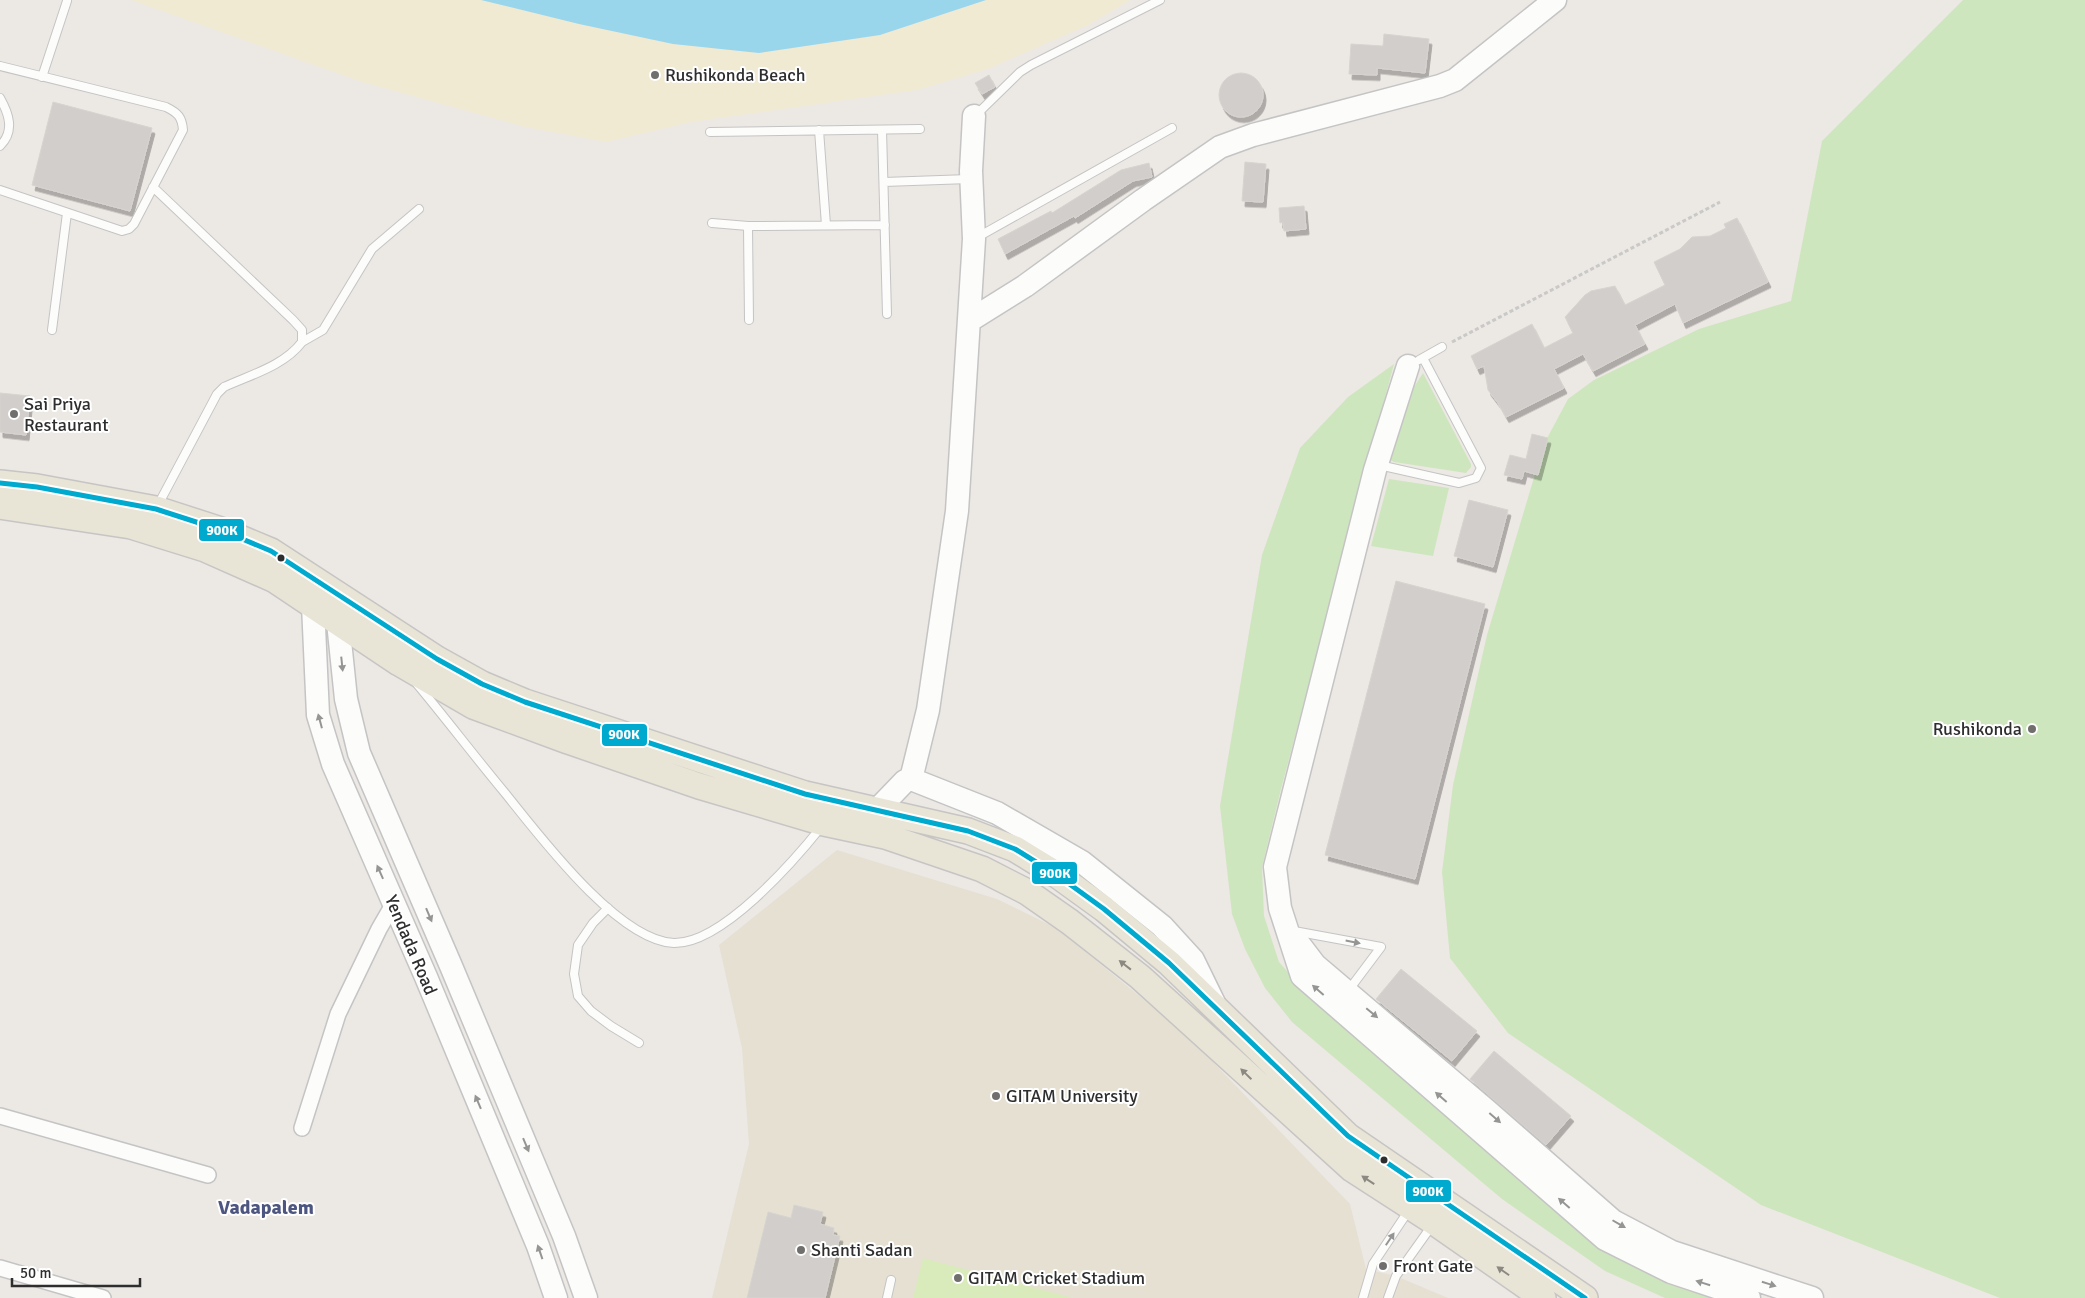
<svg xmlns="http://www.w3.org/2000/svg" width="2085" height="1298" viewBox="0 0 2085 1298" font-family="Signika,sans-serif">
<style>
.education{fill:#e6e0d3}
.green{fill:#cee6be}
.sand{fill:#f0ead3}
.pitch{fill:#d9eabb}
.water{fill:#99d6ec}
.building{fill:#d1cecb;stroke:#d7d4d0;filter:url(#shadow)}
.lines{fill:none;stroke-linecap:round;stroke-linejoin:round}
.lane-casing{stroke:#c5c4c5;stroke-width:10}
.street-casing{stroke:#c5c4c5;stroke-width:18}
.secondary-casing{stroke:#c5c4c5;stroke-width:25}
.primary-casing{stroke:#c6c5c4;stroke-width:28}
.path{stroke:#c9c9c8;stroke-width:3;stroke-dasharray:4 2.5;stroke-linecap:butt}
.lane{stroke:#fcfcfb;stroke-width:8}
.street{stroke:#fcfcfb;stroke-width:15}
.secondary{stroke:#fcfcfb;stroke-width:22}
.primary{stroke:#e8e4d6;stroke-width:25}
.bus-1-casing{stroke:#fff;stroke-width:9}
.bus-1{stroke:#00a9ce;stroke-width:5}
.oneway{fill:#959594}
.oneway2{fill:#8b8982}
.poi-dot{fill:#706f6e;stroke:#fff;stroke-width:2}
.bus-dot{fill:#2e2e2e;stroke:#fff;stroke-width:2}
.labels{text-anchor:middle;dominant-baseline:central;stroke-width:4;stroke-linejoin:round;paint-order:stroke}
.poi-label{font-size:18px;fill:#2e2e2e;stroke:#fff;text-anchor:start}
.street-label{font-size:18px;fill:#2e2e2e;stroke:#fff}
.quarter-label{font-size:20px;font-weight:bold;fill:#4d5680;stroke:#fff}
.line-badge{stroke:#fff;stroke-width:2}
.badge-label{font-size:14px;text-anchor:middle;font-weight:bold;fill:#fff}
</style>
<defs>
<filter id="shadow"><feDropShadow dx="3" dy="5.5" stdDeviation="0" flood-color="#0004"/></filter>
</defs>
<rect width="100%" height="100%" fill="#ece8e4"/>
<path class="education" d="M837,850l160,49 59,29 130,106 164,170 16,65 30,7 52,22h-736l37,-154 -7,-96 -23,-103z"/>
<path class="green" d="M1963,0h122v1298h-85l-239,-93 -253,-172 -58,-75 -8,-86 11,-87 34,-150 57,-191 24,-45 26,-19 105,-51 92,-28 31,-160z
M1394,364l-113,425 -19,78 2,49 15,46 36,41 129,109 278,186h-57l-60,-27 -103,-72 -210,-177 -27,-34 -20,-39 -13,-35 -12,-108 42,-251 38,-107 48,-51z
M1423,373l48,91v3l-5,6 -72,-11 -4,-2 24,-73z
M1389,479l60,9 -16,68 -62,-10z"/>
<path class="sand" d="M131,0h350l98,24 94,20 86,9 121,-18 106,-35h144l-40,24 -102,45 -71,21 -226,32 -85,20 -81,-15 -163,-45z"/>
<path class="pitch" d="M923,1258l150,40h-160z"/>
<path class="water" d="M481,0h505l-106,35 -121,18 -86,-9 -94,-20z"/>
<path class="building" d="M1384,34l45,5 -4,34 -48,-5v7l-28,-1 2,-30 32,2z
M1219 95a22 22 0 1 1 44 0a22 22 0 1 1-44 0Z
M989,75l6,12 -13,7 -7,-11z
M53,102l99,26 -22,83 -98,-26z
M1245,162l21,2 -3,38 -21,-1z
M1149,163l3,14 -19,4 -58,37 -1,-2 -69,38 -7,-15 53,-28 1,2 69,-43z
M1304,206l2,23 -22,2 -1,-9 -3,1 -1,-15z
M1737,218l31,64 -85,41 -8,-19 -40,21 10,19 -52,27 -10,-17 -29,15 10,19 -58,29 -8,-14 -10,-13 -4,-24 -7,3 -6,-13 61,-32 12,24 29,-15 -8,-16 20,-22 6,-4 24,-5 10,19 40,-20 -11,-23 26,-13 12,-12 18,-1 16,-8 -2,-4z
M0,393l30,3 -4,39 -26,-3z
M1532,434l16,4 -10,37 -14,-4 -2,8 -18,-4 6,-20 16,4z
M1469,500l39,10 -15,57 -39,-11z
M1396,581l89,23 -70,275 -90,-24z
M1401,969l76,62 -25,30 -76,-62z
M1494,1051l77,65 -25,29 -76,-66z
M794,1205l29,7 -3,12 14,4 -1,7 7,1 -15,62h-78l21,-86 23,6z"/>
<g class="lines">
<g class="lane-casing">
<path id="lane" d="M0,66l166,41c12,6 16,10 17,23l-49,94 -5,5 -7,2 -122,-41
M42,77l25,-76
M0,98c9,16 15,33 0,48
M976,115l44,-43 11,-7 129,-65
M819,130l7,95
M882,130l5,184
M710,132l210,-3
M884,182l85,-3
M153,187l140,133 9,10v12c-18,24 -52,33 -78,45l-7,7 -59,111
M712,223l36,3 137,-1
M748,226l1,94
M976,238l196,-110
M52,330l15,-117
M302,342l21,-12 49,-81 47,-40
M1419,360l23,-13
M1379,465l80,18 17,-5 5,-10 -58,-110
M417,684c30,36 58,73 88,109 34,42 113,148 169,150 48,1 120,-82 148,-117
M608,908l-15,15 -15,22 -4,29 4,22 13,15 20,15 28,17
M1294,931l87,16 -33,44
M887,1298l4,-18
M1363,1298l10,-34 36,-54
M1388,1298l8,-22 37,-52"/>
</g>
<g class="street-casing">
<path id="street" d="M0,1116l208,59
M302,1128l36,-114 41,-85 15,-26
M0,1268l103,30"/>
</g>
<g class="secondary-casing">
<path id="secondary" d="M969,321l56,-35 118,-86 77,-53 33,-12 187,-49 15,-6 100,-80
M1408,366l-33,104 -100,397 5,41 22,68 303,263 66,33 78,26
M317,592l-4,13 5,110 15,49 93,213 112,269 18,52
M341,609l-3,13 8,77 13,54 92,213 113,270 22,62
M911,779l17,-69 29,-199 17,-272 -3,-68 3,-55
M878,809l27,-28 6,-2 86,34 85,49 80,64 31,34 21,43
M1296,940l19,25 171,145 127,111 59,31 140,46"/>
</g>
<g class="primary-casing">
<path id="primary" d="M0,483l37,4 119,22 65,21 50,21 166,108 45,25 43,18 280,92 163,37 47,18 42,26 47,34 65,54 179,173 237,162
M0,506l131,20 74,23 70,31 124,83 74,43 95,35 131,45 125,37 61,13 97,33 45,23 43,30 70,55 212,192 82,53 109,76"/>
</g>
<path class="path" d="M1452,342l268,-140"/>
<use href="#lane" class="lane"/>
<use href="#street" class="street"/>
<use href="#secondary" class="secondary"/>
<use href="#primary" class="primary"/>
<g class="bus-1-casing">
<path id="bus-1" d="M0,483l37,4 119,22 65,21 50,21 166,108 45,25 43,18 280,92 163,37 47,18 42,26 47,34 65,54 179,173 237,162"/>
</g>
<use href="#bus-1" class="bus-1"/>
</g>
<defs><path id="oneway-solid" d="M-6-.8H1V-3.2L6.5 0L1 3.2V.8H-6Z" transform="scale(1.25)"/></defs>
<g class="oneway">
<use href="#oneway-solid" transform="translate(342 664) rotate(84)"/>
<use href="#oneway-solid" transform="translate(320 721) rotate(-105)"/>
<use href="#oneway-solid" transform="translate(380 872) rotate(-114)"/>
<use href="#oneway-solid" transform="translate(429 915) rotate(67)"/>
<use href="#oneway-solid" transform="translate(1353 942) rotate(11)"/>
<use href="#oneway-solid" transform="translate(1318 990) rotate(-139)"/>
<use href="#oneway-solid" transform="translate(1372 1013) rotate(40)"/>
<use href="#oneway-solid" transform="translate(1441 1097) rotate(-139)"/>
<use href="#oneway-solid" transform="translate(478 1102) rotate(-113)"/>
<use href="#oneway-solid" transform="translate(1495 1118) rotate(41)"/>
<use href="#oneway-solid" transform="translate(526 1145) rotate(67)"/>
<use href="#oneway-solid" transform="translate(1564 1203) rotate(-139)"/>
<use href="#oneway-solid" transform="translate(1619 1224) rotate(30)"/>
<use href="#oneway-solid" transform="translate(1390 1239) rotate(-56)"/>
<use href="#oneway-solid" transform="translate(540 1252) rotate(-109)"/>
<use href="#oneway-solid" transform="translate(1703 1283) rotate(-162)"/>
<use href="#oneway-solid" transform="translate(1769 1284) rotate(18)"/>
</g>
<g class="oneway2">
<use href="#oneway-solid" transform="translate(1125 965) rotate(-142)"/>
<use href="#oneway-solid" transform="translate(1246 1074) rotate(-136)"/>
<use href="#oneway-solid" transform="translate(1368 1180) rotate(-147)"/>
<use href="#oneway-solid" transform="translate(1503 1271) rotate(-145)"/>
</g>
<g class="poi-dot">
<circle cx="655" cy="75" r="5"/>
<circle cx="14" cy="414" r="5"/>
<circle cx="2032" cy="729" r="5"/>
<circle cx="996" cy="1096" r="5"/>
<circle cx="801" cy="1250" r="5"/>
<circle cx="1383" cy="1266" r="5"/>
<circle cx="958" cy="1278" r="5"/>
</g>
<g class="bus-dot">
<circle cx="281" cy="558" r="4.5"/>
<circle cx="1384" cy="1160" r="4.5"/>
</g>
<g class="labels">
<g class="poi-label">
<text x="665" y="75">Rushikonda Beach</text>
<text x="24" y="404">Sai Priya<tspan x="24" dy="21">Restaurant</tspan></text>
<text x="2022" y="729" text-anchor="end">Rushikonda</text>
<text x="1006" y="1096">GITAM University</text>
<text x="811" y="1250">Shanti Sadan</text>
<text x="1393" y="1266">Front Gate</text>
<text x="968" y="1278">GITAM Cricket Stadium</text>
</g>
<g class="street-label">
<text transform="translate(411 945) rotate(67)">Yendada Road</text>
</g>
<g class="quarter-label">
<text x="266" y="1207">Vadapalem</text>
</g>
</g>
<g class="line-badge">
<rect x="198" y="518" width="47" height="24" rx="5" fill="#00a9ce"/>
<rect x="601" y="723" width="47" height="24" rx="5" fill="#00a9ce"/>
<rect x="1031" y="861" width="47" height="24" rx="5" fill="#00a9ce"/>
<rect x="1405" y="1179" width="47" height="24" rx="5" fill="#00a9ce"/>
</g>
<g class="badge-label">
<text x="222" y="535">900K</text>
<text x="624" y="739">900K</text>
<text x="1055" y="878">900K</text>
<text x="1428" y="1196">900K</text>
</g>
<path d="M12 1278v8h128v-8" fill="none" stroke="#2e2e2e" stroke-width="2.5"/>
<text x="20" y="1278" font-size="15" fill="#2e2e2e" stroke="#ffffff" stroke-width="4" paint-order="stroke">50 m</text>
</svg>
